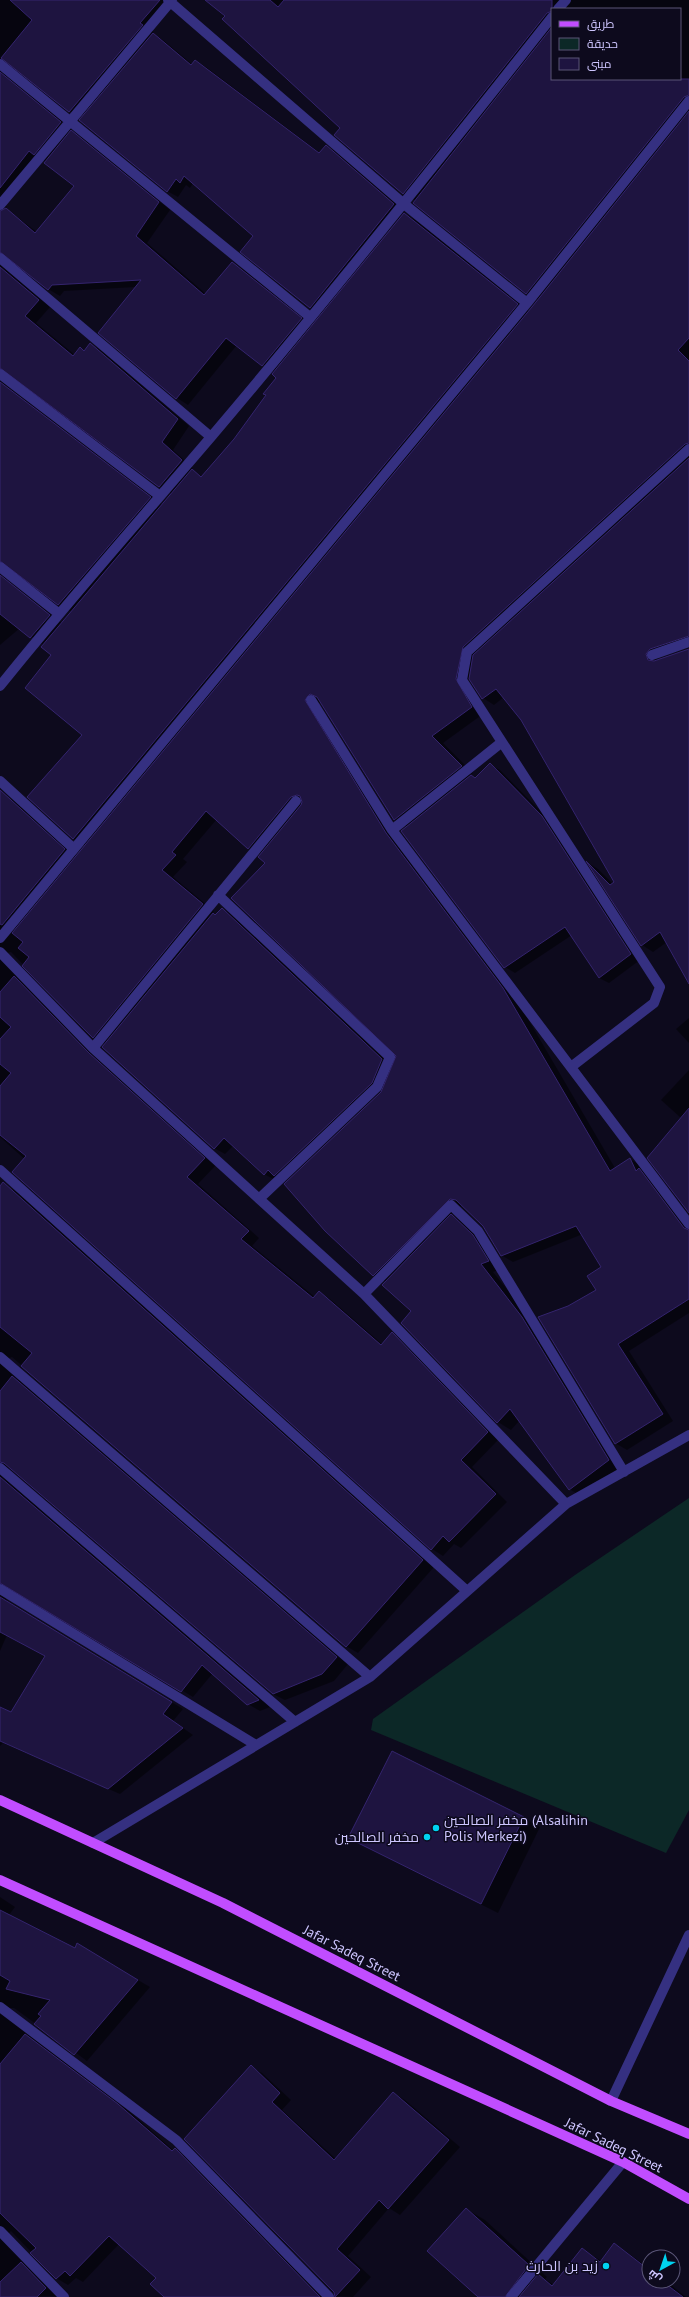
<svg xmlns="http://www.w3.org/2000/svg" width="689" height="2297" viewBox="0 0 689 2297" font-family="'PT Sans',Cairo,sans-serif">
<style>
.green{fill:#0c2827}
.shadow{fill:#0007;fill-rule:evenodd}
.building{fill:#1e1440;stroke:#34246e}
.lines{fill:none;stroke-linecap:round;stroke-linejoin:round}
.minor{stroke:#353081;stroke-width:10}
.major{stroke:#c14dff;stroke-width:10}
.poi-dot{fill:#00d3f1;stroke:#0d0a1d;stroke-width:1.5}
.labels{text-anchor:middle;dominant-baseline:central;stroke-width:3;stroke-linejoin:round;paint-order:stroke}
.poi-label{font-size:14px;fill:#cec6ff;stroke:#0d0a1d;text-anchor:end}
.street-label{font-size:14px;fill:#cec6ff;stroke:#0d0a1d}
</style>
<rect width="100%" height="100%" fill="#0d0a1d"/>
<path class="green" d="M689,1498v312l-23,43 -295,-123 2,-11 202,-144z"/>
<path class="shadow" d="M0,0h177l-26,30 3,2 -2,2 11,6 30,25 2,-4 11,6 114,86 6,-7 10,6 68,59 -70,86 2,1 69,-84 12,7 113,91 9,-12 -12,-7 -111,-92 -13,-8 -62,-65 -134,-128h482v646l-31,11v4l31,-11v332l-22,-40 -14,10 -11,-7 -52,-81 8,5 15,15 2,-2 -93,-162 -18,-23 -10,8 -11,-7 -14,-21 -2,10 16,27 -40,29 30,30 -3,2 6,4 14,-14 10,5 52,53 88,137 -31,23 -10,-5 -27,-43 -57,38 -10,-6 -97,-140 -14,-7 -73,-119 -5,6 82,134 116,154 101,173 15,-9 12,7 47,61v86l-60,38 44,70 -46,29 -12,-7 -46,-136 28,-17 6,-23 -20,-33 -70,28 -12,-7 -18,-29 -21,-21 -11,10 14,8 21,21 15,25 -8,3 43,53 86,143 -39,29 -14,-8 -49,-69 -9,10 -13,-8 -86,-111 -26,-29 -13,-7 9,-183 3,-5 -100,94 -7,-4 -3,3 -11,-6 -30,-29 -9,9 -11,-6 -108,-103 -13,-8 -82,-85 -4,1 -2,8 211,204 -18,19 61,54 -7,8 63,51 4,-4 11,6 52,45 10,-10 12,6 95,99 -27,28 35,35 -46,46 -7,-4 -11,12 -11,-7 -415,-374 12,-12 -29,-26v-333l6,-8 11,7 60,54 9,-11 -12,-7 -45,-42 55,-62 -31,-80 -10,-10 -23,-17 -20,17zM552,9h128v70h-128zM10,64l60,47 12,8 85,72 11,6 8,-12 4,3 3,-5 62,53 -13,16 68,56 12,7 -9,11 -69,-56 -12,-7 -26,31 -59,-51 23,-33 -87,-72 -13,-7 2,-2 -65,-52 -2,-4 1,-6zM41,158l34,28 -38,46 -31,-23 1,-2 -3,-3zM12,258l36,31 12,7 4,-5 72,-4 -36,46 77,65 11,7 49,-60 38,28 2,4 -10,18 -33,44 -31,38 -12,-7 2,-2 -20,-18 16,-24 -87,-75 -12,-7 -6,7 -9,4 -39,-32 14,-16 -44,-46zM13,374l147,112 12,8 -9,11 -155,-118 -3,-4zM12,567l47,37 13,8 -10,11 -55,-43 -2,-6zM217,819l32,29 12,7 137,201 -5,10 -160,-151 -11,-6 -6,7 -4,-2 2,-3 -41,-34 14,-15 -4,-3z
M689,1018v25l-13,-14z
M689,1070v142l-8,-94 -20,-18z
M7,1187l12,6 415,374 -76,86 -12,-7 -334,-289 -5,2 341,305 -14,17 -49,19 -12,-6 -264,-226 -4,6 265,233 -10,4 -12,-7 -35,-31 -20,24 -178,-107h-7l-3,6 3,6 175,107 -10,12 20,14 -73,59 -117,-51 -3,3v-38l12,5 34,-57 -39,-21 -7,16v-456z
M524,1818l16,9 -42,86 -149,-75z
M0,1897l15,10 -6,8 67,35 2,-5 72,42 -63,74 -73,-53h-5l-3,9 124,95 44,39 13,6 137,140h-158l-9,-19 -38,-34 -36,38 -7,-4 -8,7 -12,-7 -45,-47 -5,5 52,60 -58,1z
M251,2067l11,6 29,27 -9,10 54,49 57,-66 12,7 55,47 -60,68 -11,-7 -41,48 23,21 -18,20 -17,-1z
M466,2209l19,11 62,57 -2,2 9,6 28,-35 20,11 13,-17 34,24v13h17l20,16h-207z"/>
<path class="building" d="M10,0h150l-20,23 3,2 -74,87 -68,-54 31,-38z
M205,0h65l8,7 6,-7h268v11l-5,2 -144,181 -69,-59 6,-7 -118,-109 3,-3z
M552,27v52h137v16l-5,2 -158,197 -113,-91z
M153,33l38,32 4,-5 124,93 7,-8 68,59 -84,104 -70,-56 13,-16 -69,-60 -4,7 -4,-4 -9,13 -88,-72z
M0,72l61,50 -27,33 -5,-4 -29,37z
M689,111v227l-11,12 11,11v82l-4,1 -222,203 -7,32 16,28 -40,29 30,30 -68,54 -77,-123 -7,-3 -5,6 81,133 117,155 107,183 20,-13 6,13 3,-3 45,60 5,2v69l-71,45 45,70 -48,30 -77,-127 30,-11 28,-16 -9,-14 14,-9 -25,-41 -75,30 -18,-30 -27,-26 -6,-1 -77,77 -48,-45 -41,-47 97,-92 15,-36 -165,-158 34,-35 -7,-6 43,-52 1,-3 -2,-6 -3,-1 -6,2 -43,52 -42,-38 -34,41 4,3 -14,15 41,34 -110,134 -71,-72 7,-9 -11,-9 5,-6 -11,-9 520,-626z
M71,130l88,72 -23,34 68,59 28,-33 70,56 -40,48 -36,-28 -50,61 -78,-66 43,-53 -89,5 -4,5 -48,-38v-41l6,-3 29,25 39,-47 -30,-23z
M404,213l114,91 -445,535 -46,-42 55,-62 -57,-47 26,-33 -10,-8 151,-178 9,8 33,-38 32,-44 -3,-1 13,-16 -4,-4z
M0,267l39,33 -14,16 48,40 7,-9 4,4 6,-8 88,76 -16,23 20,18 -23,27 -159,-119z
M0,382l151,115 -93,108 -58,-44z
M689,458v178l-39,13 -4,5 2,6 6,1 35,-12v335l-29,-52 -19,14 -55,-85 24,24 4,-3 -93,-162 -25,-31 -14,10 -13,-20 4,-24z
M0,575l50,40 -20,23 -30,-24z
M490,763l52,53 89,138 -32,24 -34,-51 -61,41 -103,-137 70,-56 4,3z
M0,790l65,59 -63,76 -2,-1z
M222,908l160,151 -10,24 -98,93 -6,-6 -4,5 -40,-37 -10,11 -112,-102 111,-134 2,2z
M14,976l75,77 116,105 -18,19 62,54 -8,8 72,59 6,-7 62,54 11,-13 96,100 -27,28 35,34 -47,48 -6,-6 -12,14 -419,-378 14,-16 -26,-21v-49l11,-13 -11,-9v-25l11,-12 -11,-10v-25z
M689,1108v105l-42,-55z
M3,1182l420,378 -77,87 -325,-281 11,-13 -32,-26v-141z
M451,1214l22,21 16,26 -8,3 41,53 87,143 -40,30 -59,-81 -13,14 -96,-100 10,-12 -29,-26z
M12,1376l325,281 -15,17 -49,20 -269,-231 -4,-1v-71z
M0,1477l259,223 -12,5 -45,-40 -21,27 -181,-109z
M0,1597l172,105 -9,12 20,14 -75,61 -108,-48v-34l11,5 34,-56 -45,-24z
M392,1751l132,66 -43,87 -133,-66z
M0,1910l75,38 2,-5 61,37 -64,75 -40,-31 7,-8 -3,-2 12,-14 -44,-11 4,-8 -10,-6z
M25,2034l93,70 54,47 3,-3 145,149h-156l-14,-13 6,-6 -47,-42 -39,40 -5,-5 -9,8 -26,-26 6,-5 -36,-35v-149z
M251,2065l29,28 -8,9 62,58 59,-68 56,48 -61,69 -9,-9 -42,49 23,21 -25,27 -1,-5 -150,-153z
M466,2208l63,57 -24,32h-27l-51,-46z
M614,2243l35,27v11h13l21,16h-164l19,-23 14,12 30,-38 18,14z
M21,2262l25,26 -9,9h-37v-15z"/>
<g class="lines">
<path class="minor" d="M168,0l236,204 123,99
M558,9l8,-9
M0,64l310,253
M0,205l172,-205
M0,258l211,179
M0,374l160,122
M0,567l58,46
M652,655l37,-13
M0,686c68,-85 140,-166 211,-249 117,-138 229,-278 341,-420
M311,700l81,130 297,394
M0,781l73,67
M392,830l110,-88
M218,895l172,162 -13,30 -117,111
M0,938l527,-635 162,-202
M0,952l93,96 271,246 202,210
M93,1048l203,-247
M571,1067l83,-64 6,-16 -198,-307 5,-28 222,-203
M0,1170l467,421
M364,1294l87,-89 27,26 146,241
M0,1357l370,320
M0,1468l295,254
M0,1589l256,156
M93,1843l277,-166 196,-173 123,-69
M0,2007l176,133 153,157
M611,2101l78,-166
M0,2231l64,66
M511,2297l112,-135"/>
<path class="major" d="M0,1800l223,103 388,198 78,33
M0,1880l623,282 66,37"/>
</g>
<g class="poi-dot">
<circle cx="436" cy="1828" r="4"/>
<circle cx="427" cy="1837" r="4"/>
<circle cx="606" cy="2266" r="4"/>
</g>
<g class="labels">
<g class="poi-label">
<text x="444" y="1820" text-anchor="start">مخفر الصالحين (Alsalihin<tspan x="444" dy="16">Polis Merkezi)</tspan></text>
<text x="419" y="1837">مخفر الصالحين</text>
<text x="598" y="2266">زيد بن الحارث</text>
</g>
<g class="street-label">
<text transform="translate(352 1953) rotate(27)">Jafar Sadeq Street</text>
<text transform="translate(614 2145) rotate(26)">Jafar Sadeq Street</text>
</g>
</g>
<rect x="551" y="8" width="130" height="72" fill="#0d0a1d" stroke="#5a5577"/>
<rect x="559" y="21" width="20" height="6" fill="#c14dff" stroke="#5a5577"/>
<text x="587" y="28" font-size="12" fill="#cec6ff">طريق</text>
<rect x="559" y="38" width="20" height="12" fill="#0c2827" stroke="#5a5577"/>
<text x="587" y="48" font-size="12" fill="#cec6ff">حديقة</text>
<rect x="559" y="58" width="20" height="12" fill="#1e1440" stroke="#5a5577"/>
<text x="587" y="68" font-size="12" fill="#cec6ff">مبنى</text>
<g transform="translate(661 2269) rotate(220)"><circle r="19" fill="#0d0a1d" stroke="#5a5577"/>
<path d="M0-3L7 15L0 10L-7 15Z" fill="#00d3f1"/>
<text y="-6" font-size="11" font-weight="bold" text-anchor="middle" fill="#cec6ff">ش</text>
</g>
</svg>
